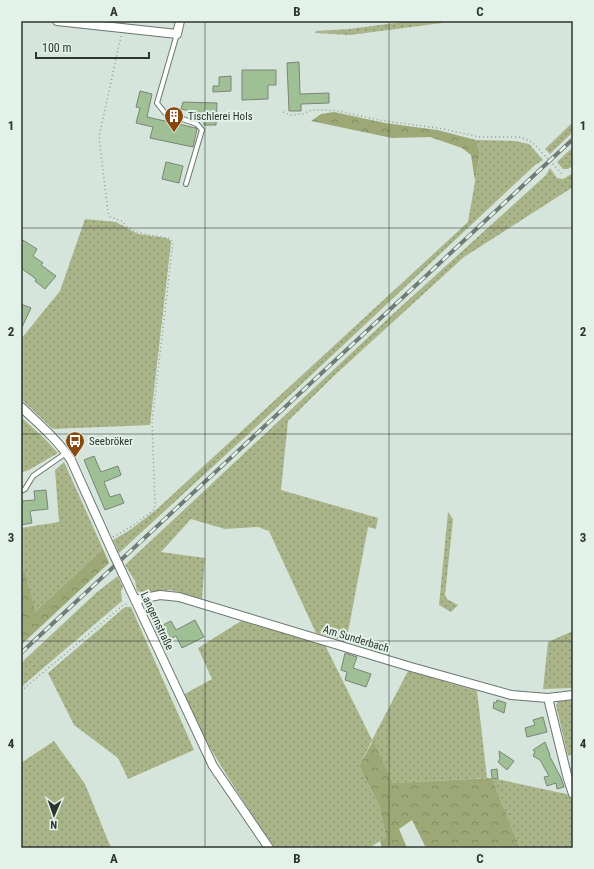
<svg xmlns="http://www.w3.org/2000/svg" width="594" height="869" viewBox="0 0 594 869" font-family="'Roboto Condensed',sans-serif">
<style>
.grass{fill:url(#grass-dots)}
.forest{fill:url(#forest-crowns)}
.building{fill:#9fc095;stroke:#7a8477}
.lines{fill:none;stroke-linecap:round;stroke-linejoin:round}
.lane-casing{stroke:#68766e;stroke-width:6}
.street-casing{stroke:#68766e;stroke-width:10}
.path{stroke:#919d95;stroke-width:1.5;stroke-dasharray:1 3;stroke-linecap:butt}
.lane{stroke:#fff;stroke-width:4}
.street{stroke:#fff;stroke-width:8}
.rail-casing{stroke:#717b75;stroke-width:4}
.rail{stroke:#e2f2e8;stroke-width:2.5;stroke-dasharray:8;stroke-linecap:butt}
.street-bridge-casing{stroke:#68766e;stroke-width:10;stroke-linecap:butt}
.street-bridge{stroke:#fff;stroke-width:8}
.grid{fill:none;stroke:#2e3430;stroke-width:1;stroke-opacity:0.55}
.labels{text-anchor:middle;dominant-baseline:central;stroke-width:4;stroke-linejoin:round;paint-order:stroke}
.poi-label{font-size:11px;fill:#2e3430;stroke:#e2f2e8;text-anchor:start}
.street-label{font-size:11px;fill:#2e3430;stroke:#e2f2e8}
.neatline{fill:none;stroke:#2e3430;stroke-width:1.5}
.grid-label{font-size:13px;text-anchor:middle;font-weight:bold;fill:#2e3430}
</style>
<defs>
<pattern id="grass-dots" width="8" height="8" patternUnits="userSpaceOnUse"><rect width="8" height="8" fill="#aab489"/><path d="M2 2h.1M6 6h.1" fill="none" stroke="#8b9370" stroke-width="1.8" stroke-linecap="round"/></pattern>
<pattern id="forest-crowns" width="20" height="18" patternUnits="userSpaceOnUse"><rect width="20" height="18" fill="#9da876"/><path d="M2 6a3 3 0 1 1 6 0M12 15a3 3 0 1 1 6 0" fill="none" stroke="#808a61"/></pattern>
</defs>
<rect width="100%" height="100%" fill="#d5e5db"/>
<path class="grass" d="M442,21v2l-92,12 -35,-2 1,-2 33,-2 54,-7z
M573,122v10l-23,22 -5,-5z
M476,140l39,1 14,3 14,16 -8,5 -279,262 -137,126 -6,-13 17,-10 26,-20 312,-288 12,-69z
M573,147v19l-5,3h-5l-6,-7z
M550,168l7,10 6,1 10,-6v14l-109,70 -128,117 -48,47 -7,69 97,28 -2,11 -8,-2 -21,110 31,8 -1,5 -61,-17 -47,-102 -11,-4 -33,2 -34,-10 -30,33 44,6 -3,41 -31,-9 -25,3 -9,-2 -2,-10 -10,-16 269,-252 152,-138z
M85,219l31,3 22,12 28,4 4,2 1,3 -21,182 -97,4 -32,-30v-60l39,-48z
M21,417l24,22 13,14 -31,18 -6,1z
M64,462l39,87 -69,64 -9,-40h-4v-45l38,-6 -4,-52z
M448,512l5,7 -8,76 2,4 11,6 -7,7 -12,-7z
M118,576l5,11 -2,4 1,10 -101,86v-24l76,-71z
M125,607h6l63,143 -66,29 -10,-21 -44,-33 -26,-52z
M241,621l84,24 47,95 36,-69 69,20 10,87 -94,5 -21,-42 -13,25 20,39 7,32 -17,11h-55l-2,-3 -4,3h-33c-34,-49 -66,-99 -94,-152l31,-17 -14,-31z
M573,631v57l-30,1 5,-47z
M573,700v53l-5,3 -12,-51 3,-4z
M54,741l31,43 26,64h-90v-85z
M492,778l79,17 2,9v44h-53z"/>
<path class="forest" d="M334,112l51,11 52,7 39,10 4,13 -5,28 -4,-26 -9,-7 -32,-11 -38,1 -81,-17 10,-7z
M103,549l6,14 -88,82v-72h4l10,39z
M373,741l20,42 99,-5 28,70h-94l-14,-28 -13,9 8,19h-25l-2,-7 6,-4 -7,-32 -20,-39z"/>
<path class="building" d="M299,62l1,32 29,-1v10l-28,1v7h-12l-2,-48z
M242,70h34v15h-8v14l-26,1z
M231,76v15l-18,1v-6h6v-9z
M140,91l12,3 -5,23 49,11 1,1 -4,18 -43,-9 3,-11 -17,-4 4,-15 -4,-1z
M183,102l34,1 -1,22h-12v-11l-23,-5z
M166,162l17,4 -4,17 -17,-4z
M21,239l16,10 -4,7 10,7 -2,2 15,11 -11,13 -10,-8 1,-2 -15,-11z
M21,304l10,4 -10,21z
M94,456l7,16 17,-6 3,9 -17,7 6,15 10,-3 4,9 -19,7 -21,-50z
M46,490l2,19 -18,2 2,12 -11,2v-24l14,-1 -1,-9z
M195,620l9,17 -22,11 -6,-12 -13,7 -8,-14 16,-8 5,9z
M345,653l12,4 -4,11 18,6 -5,13 -21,-7 2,-8 -6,-2z
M497,700l9,3 -2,10 -11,-5 1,-6 2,1z
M543,717l4,15 -20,5 -2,-9 10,-3 -2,-5z
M545,742l5,13h-1l12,23 3,9 -7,2 -1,-6 -9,3 -3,-9 5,-1 -9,-16 -7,-4 2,-4 -2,-2z
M499,751l15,10 -7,9 -9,-8 2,-3z
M497,769l1,10 -6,-1 -1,-8z"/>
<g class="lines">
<g class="lane-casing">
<path id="lane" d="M177,34l-20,69 8,10 32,11 5,6 -16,54
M21,491l4,-2 8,-13 33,-23"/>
</g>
<g class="street-casing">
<path id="street" d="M57,21l120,13 3,-13
M21,407c18,17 36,32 50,53l42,93
M122,572l91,194 56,82
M135,600l25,-5 19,2 232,70 100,28 37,3 25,-3
M548,698l20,81 5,15"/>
</g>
<path class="path" d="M283,112l8,3 11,-1 10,-4h12l14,1 46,10 54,7 42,9h40l12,5 31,33
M113,537l19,-11 22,-16 1,-6 -3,-82 21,-180 -2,-3 -4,-1 -28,-5 -12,-6 -5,-6 -12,-4 -2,-5 -9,-75 22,-101
M21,691l101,-85 7,-3"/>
<use href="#lane" class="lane"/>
<use href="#street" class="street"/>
<g class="rail-casing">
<path id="rail" d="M21,653l552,-514"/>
</g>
<use href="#rail" class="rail"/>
<g class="street-bridge-casing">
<path id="street-bridge" d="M113,553l9,19"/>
</g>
<use href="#street-bridge" class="street-bridge"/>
</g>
<path class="grid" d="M205,21v827M389,21v827M21,228h552M21,434h552M21,641h552"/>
<defs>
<g id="building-pin" transform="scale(1)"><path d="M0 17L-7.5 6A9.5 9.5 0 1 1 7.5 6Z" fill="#88490e" stroke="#e2f2e8"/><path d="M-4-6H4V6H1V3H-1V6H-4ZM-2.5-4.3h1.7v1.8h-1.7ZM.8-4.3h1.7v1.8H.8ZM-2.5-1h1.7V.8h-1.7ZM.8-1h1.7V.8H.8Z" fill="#fff"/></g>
<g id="bus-pin" transform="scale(1)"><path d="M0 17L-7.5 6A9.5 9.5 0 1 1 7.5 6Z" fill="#88490e" stroke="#e2f2e8"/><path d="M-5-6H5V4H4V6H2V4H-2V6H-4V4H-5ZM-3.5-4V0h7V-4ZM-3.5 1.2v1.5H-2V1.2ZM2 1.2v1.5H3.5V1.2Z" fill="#fff"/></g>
</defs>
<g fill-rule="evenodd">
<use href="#building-pin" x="174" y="116"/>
<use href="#bus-pin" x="75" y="441"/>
</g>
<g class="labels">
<g class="poi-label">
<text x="188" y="116">Tischlerei Hols</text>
<text x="89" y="441">Seebröker</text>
</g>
<g class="street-label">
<text transform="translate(157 621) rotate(65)">Langernstraße</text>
<text transform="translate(356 639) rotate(17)">Am Sunderbach</text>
</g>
</g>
<rect width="594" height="869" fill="none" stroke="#e2f2e8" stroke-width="44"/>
<g transform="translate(54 815) rotate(182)" stroke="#e2f2e8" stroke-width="3" paint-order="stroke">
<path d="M0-3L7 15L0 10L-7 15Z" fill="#2e3430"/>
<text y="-6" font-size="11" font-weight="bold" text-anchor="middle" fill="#2e3430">N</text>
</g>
<path d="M36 52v6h113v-6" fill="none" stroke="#2e3430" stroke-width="2"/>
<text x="42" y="52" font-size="12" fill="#2e3430" stroke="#e2f2e8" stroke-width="3" paint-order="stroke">100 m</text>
<rect x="22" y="22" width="550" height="825" class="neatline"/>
<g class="grid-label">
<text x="114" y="16">A</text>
<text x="297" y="16">B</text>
<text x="480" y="16">C</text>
<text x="11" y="130">1</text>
<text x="583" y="130">1</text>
<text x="11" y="336">2</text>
<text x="583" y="336">2</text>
<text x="11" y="542">3</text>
<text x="583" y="542">3</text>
<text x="11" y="748">4</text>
<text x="583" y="748">4</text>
<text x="114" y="863">A</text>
<text x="297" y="863">B</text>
<text x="480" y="863">C</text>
</g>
</svg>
